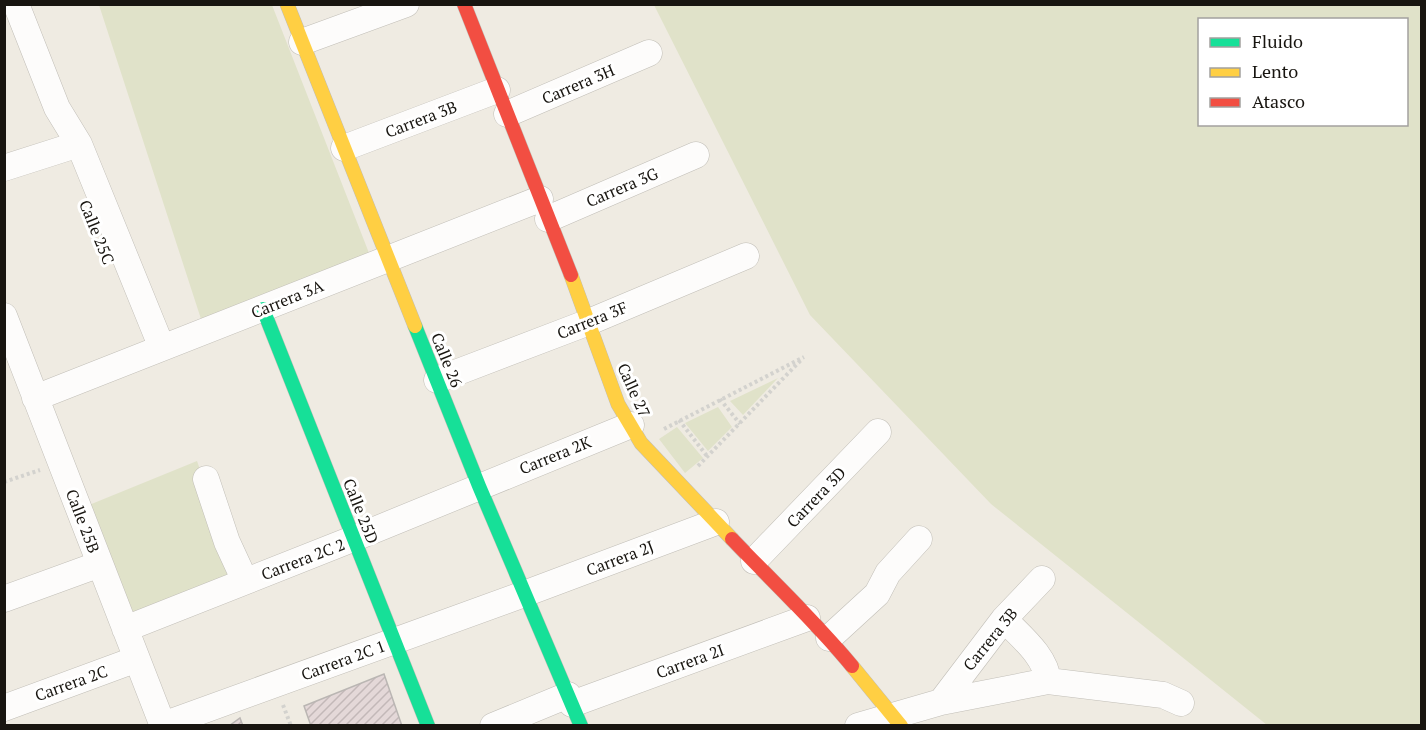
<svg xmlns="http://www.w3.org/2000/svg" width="1426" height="730" viewBox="0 0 1426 730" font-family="'PT Serif',serif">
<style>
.green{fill:#e0e2c9;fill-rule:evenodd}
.building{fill:url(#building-hatch);stroke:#bab6b3;stroke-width:1.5}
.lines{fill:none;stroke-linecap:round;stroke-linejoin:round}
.street-casing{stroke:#c1beb7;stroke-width:27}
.fast-casing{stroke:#c1beb7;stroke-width:15}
.slow-casing{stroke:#c1beb7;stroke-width:15}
.jam-casing{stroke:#c1beb7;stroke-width:15}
.path{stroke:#d3d2ce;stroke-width:4;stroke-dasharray:3 3;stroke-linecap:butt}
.street{stroke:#fdfcfb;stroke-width:26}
.fast{stroke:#16e098;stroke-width:14}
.slow{stroke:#ffcf43;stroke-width:14}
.jam{stroke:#f24e42;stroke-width:14}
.labels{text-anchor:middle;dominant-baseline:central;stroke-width:6;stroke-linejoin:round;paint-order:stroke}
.street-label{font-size:16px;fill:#181510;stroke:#fff}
</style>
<defs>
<pattern id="building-hatch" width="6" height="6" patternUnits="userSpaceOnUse" patternTransform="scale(1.5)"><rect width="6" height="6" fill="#e4d8d8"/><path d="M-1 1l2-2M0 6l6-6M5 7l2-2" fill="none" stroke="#c3b8b8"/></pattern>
</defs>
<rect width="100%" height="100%" fill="#efebe2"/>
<path class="green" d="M99,5h173l97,248 -168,66z
M654,5h767v720h-154l-276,-221 -181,-189zM1200,20h206v104h-206z
M778,378l-35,37 -13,-14z
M718,407l14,20 -24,24 -23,-28z
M677,427l26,31 -18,15 -26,-34z
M197,461l41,118 -107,41 -42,-115z"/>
<path class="building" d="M384,674l18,52h-91l-7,-20z
M240,718l3,8h-14z"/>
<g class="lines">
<g class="street-casing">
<path id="street" d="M16,4l41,104 22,36 83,204
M302,42l104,-38
M507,114l142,-61
M344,148l153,-58
M4,168l75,-24
M548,219l148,-64
M4,316l159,410
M437,380l152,-58 157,-66
M35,398l505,-199
M206,479l21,63 18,39
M754,561l124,-129
M4,599l96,-35
M1004,619c16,17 42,37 44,62
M125,629l230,-91 276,-113
M829,638l48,-44 11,-21 31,-34
M941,702l63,-83 38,-40
M572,704l235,-86
M4,708l133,-49
M163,725l361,-131 192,-72
M493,726l75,-31
M858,726l83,-24 107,-21 115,14 18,8"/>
</g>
<g class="fast-casing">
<path id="fast" d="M263,309l165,417
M415,326l64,160 102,240"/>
</g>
<g class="slow-casing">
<path id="slow" d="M287,4l128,322
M571,275l47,129 23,39 91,96
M852,666l49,60"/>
</g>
<g class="jam-casing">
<path id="jam" d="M464,4l107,271
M732,539c40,42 84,83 120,127"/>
</g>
<path class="path" d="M720,399l20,25
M679,420l28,36
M664,429l140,-72
M698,466l104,-107
M4,482l36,-12
M283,705l8,21"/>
<use href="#street" class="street"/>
<use href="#fast" class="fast"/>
<use href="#slow" class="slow"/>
<use href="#jam" class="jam"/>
</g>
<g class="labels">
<g class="street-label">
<text transform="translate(578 84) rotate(-23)">Carrera 3H</text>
<text transform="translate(421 119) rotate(-21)">Carrera 3B</text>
<text transform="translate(622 187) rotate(-23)">Carrera 3G</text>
<text transform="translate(97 232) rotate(68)">Calle 25C</text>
<text transform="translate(287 299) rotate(-22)">Carrera 3A</text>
<text transform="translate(592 320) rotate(-22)">Carrera 3F</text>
<text transform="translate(447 360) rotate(68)">Calle 26</text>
<text transform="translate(634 390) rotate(66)">Calle 27</text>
<text transform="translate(555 455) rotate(-22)">Carrera 2K</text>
<text transform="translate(816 497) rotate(-46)">Carrera 3D</text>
<text transform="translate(361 511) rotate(68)">Calle 25D</text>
<text transform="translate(83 521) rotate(69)">Calle 25B</text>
<text transform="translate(620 558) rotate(-21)">Carrera 2J</text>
<text transform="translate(303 559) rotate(-21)">Carrera 2C 2</text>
<text transform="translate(990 639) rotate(-51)">Carrera 3B</text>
<text transform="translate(343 660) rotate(-20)">Carrera 2C 1</text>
<text transform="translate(690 661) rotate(-20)">Carrera 2I</text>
<text transform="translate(71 683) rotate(-20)">Carrera 2C</text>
</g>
</g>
<rect width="1426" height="730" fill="none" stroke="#181510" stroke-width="12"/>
<rect x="1198" y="18" width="210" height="108" fill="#ffffff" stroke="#a3a19f" stroke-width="1.5"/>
<rect x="1210" y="38" width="30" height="9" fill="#16e098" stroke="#a3a19f" stroke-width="1.5"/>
<text x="1252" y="48" font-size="18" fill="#181510">Fluido</text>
<rect x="1210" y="68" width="30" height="9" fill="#ffcf43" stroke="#a3a19f" stroke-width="1.5"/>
<text x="1252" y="78" font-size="18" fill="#181510">Lento</text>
<rect x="1210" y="98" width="30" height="9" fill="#f24e42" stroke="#a3a19f" stroke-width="1.5"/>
<text x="1252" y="108" font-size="18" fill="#181510">Atasco</text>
</svg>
